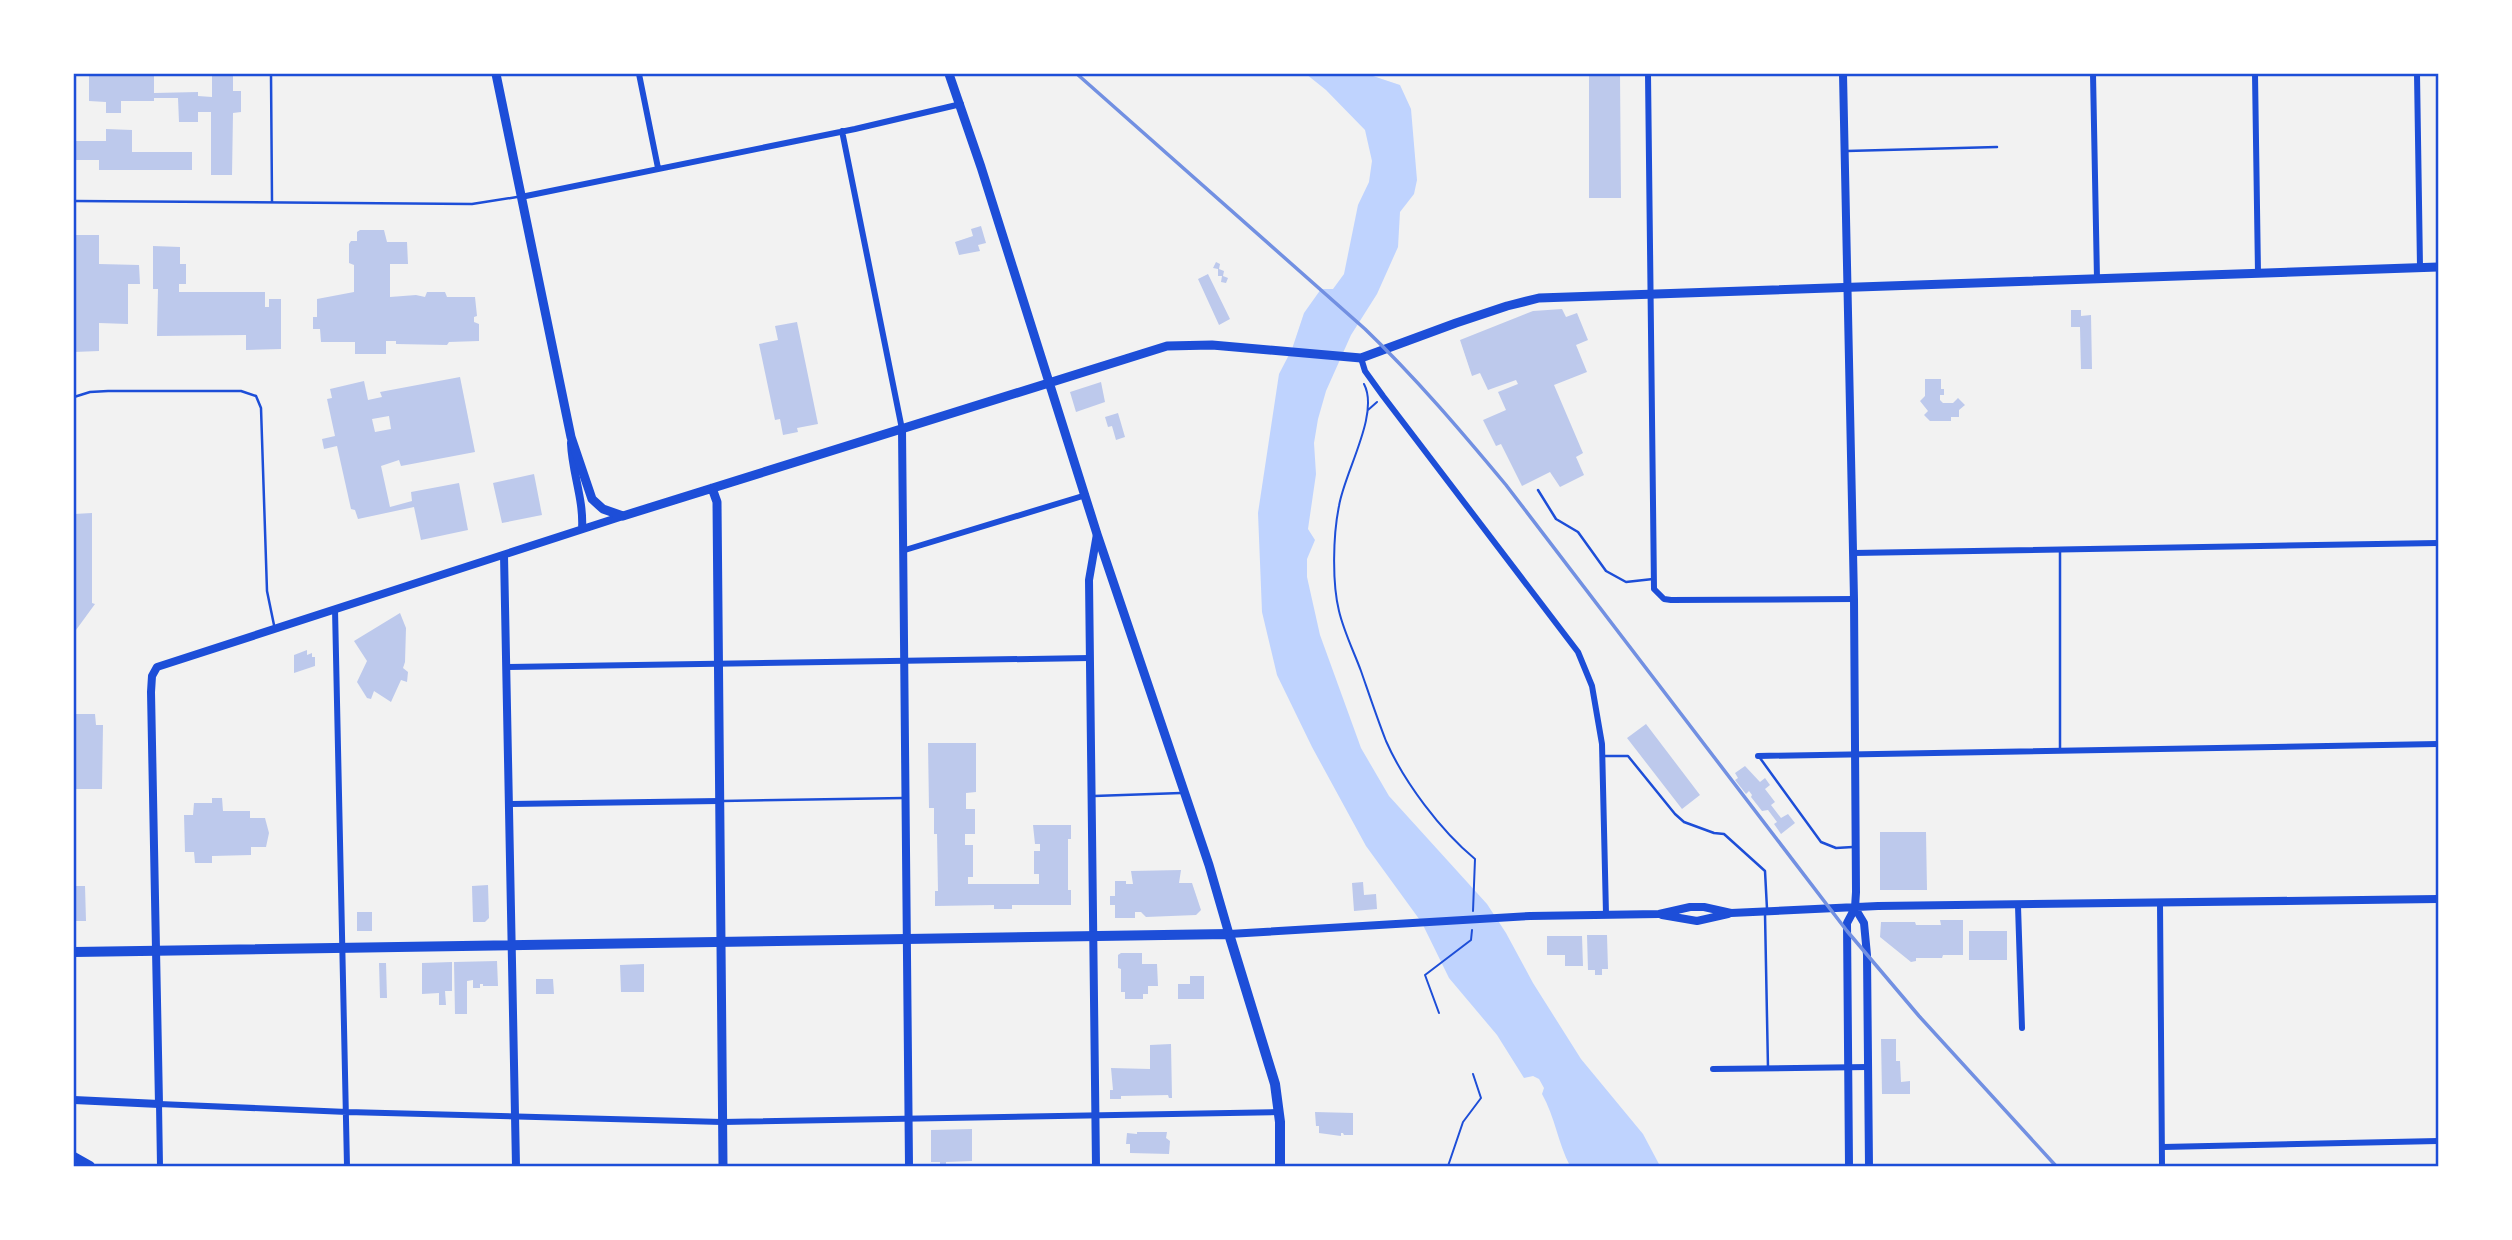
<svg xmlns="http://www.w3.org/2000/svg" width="2512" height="1240" viewBox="0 0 2512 1240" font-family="'Public Sans',sans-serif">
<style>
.water{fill:#bfd3fe}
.building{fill:#bdc9ec;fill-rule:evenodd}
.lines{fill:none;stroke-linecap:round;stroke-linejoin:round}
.path{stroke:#1d4ed8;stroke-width:2}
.service{stroke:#1d4ed8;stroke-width:2.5}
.minor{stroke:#1d4ed8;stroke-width:6}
.tertiary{stroke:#1d4ed8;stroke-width:8}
.secondary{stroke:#1d4ed8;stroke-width:9}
.primary{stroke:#1d4ed8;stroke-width:10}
.rail{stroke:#7290e2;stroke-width:3.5}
.neatline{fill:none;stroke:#1d4ed8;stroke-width:2.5}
</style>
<rect width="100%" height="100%" fill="#f2f2f2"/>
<path class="water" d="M1306,74h61l33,11 11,24 6,71 -3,14 -14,18 -2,35 -21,47 -26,41 -25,56 -8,28 -4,24 2,31 -8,55 7,11 -8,19v18l13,58 41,113 28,48 98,108 19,29 27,50 48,76 62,75 17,32h-90c-12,-23 -15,-49 -28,-72l2,-6 -5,-9 -6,-3 -9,2 -27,-43 -48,-57 -27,-55 -56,-77 -54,-99 -35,-72 -15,-63 -4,-99 21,-139 13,-25 12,-36 17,-24h12l11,-15 14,-69 11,-23 3,-21 -7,-31 -39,-40z"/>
<path class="building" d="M89,74h65v19l44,-1v4l14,1v-23h21v17h8v21l-8,1 -1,62h-21v-63h-13v10h-19l-1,-24h-24v3h-33v12h-15v-11l-17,-1z
M1589,74h31l1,124h-32z
M106,129l26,1v22h60v18h-93v-10h-25v-19h32z
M981,226l5,17 -8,2 2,6 -21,4 -4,-13 18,-6 -2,-7z
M360,230h24l3,12h20l1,22h-18v33l26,-2 9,2 2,-5h18l2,5h28l2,19 -3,1v5l5,2v17l-30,1 -2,3 -51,-1v-3h-10v13h-31v-12h-34l-1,-13h-7v-12h4v-18l37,-7v-27l-5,-2v-19l2,-3h6v-9z
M74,235h25v29l40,1 1,19h-12v40l-29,-1v28l-25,1z
M153,246l27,1v17h6v20h-7v8h86v15h4v-8h12v50l-35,1v-15l-89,1 1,-47h-5z
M1216,262l4,2 -1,5 5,2 -1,5 5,2 -2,5 -5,-1 1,-6h-4v-7l-5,-1z
M1208,274l22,45 -11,6 -21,-46z
M1562,309l4,8 11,-4 11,27 -12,5 11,27 -33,13 29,68 -7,4 8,18 -24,12 -10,-15 -28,14 -21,-42 -5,2 -13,-26 23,-10 -8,-18 20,-8 -2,-4 -28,10 -8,-17 -8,3 -12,-36 73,-29z
M2071,310h10v6l10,-1 1,54h-11l-1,-42h-9z
M797,322l21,102 -21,4 1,4 -15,3 -3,-16 -5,1 -16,-76 19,-4 -3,-14z
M460,377l15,75 -74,14 -2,-6 -18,6 9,41 22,-6 -1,-9 48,-9 9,47 -47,10 -7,-33 -56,12 -3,-9 -4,-1 -14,-63 -13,3 -2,-10 13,-3 -8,-37 5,-1 -2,-9 34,-8 4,19 14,-3 -2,-5zM389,416l2,13 -16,3 -3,-13z
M1925,379h16v10h3v6h-4v5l3,3h10l5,-5 7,7 -6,5v7h-8v4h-21l-6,-6 4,-4 -8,-10 5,-5z
M1101,382l4,20 -29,10 -6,-20z
M1118,413l7,24 -9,3 -4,-14 -4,1 -3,-10z
M534,474l8,41 -40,8 -9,-40z
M92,513v90l3,1 -19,26 -2,-2v-114z
M400,613l6,15 -1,34 -2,6 5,4 -1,10 -6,-2 -10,22 -17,-11 -3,8 -4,-1 -10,-16 10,-21 -13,-20z
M307,650v5l5,-2v4h3v9l-21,7v-18z
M75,714h20l1,11h7l-1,64h-28z
M1646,724l54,71 -18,14 -55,-71z
M928,743h48v49l-10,1v16h9v25h-10v11h8v32h-5v7h71v-10h-5v-23h6v-7h-5l-2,-19h38v14h-3v51h3v15h-59v4h-18v-4l-59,1v-15h3l-1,-57h-3v-26h-5z
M1745,766l15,16 5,-4 5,7 -5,4 10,13 -4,3 10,13 7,-4 7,9 -14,11 -7,-10 3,-2 -9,-12 -6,1 -11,-14 1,-2 -3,-4 -3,3 -11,-14 3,-2 -3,-5z
M212,798h10l1,13h27v7h15l4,15 -3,14h-15v8l-39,1v7h-17l-1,-11h-9l-1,-37h9l1,-12h18z
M1880,832h46l1,58h-47z
M1181,870l-2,13h13l9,27 -5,5 -50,2 -5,-5h-6v6h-20v-13h-5v-9h5v-15h11v3h7l-2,-13z
M1363,882l1,13 12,-1 1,15 -23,2 -2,-28z
M488,885l1,33 -4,4h-12l-1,-36z
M74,886h11l1,35h-12z
M357,912h15v19h-15z
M1940,920h23v35h-20l-1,3h-26v3l-5,1 -31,-25 1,-15h34l1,3h25z
M1969,931h38v29h-38z
M1587,935h20l1,34h-6v6h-7v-5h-7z
M1547,936h35l1,30h-18v-11h-18z
M1121,953h21v11h15l1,22h-10v8h-5v5h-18v-7h-4v-23l-3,-1v-13z
M497,961l1,25h-15v-2h-3v4h-7v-8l-6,1v33h-12l-1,-52z
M452,962v29h-7l1,14h-7v-12l-17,1v-31z
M379,963h7l1,35h-7z
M644,964v28h-23l-1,-27z
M1190,976h14v23h-26v-15h12z
M536,979h17l1,15h-18z
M1881,1039h15v22h4l1,21 9,-1v13h-28z
M1171,1044l1,54h-3l-1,-3 -47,1v3h-11v-9h3l-2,-22 39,1v-24z
M1315,1112l38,1v22h-9l-1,-2h-2v3l-22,-3v-7h-3z
M972,1129v32l-26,1v4h-6v-4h-9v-32z
M1137,1132h30l-1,6 4,3 -1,13 -39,-1v-9h-4l1,-11 10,1z"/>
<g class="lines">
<path class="path" d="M1364,384c16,30 -20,89 -25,122 -6,29 -7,77 0,105 5,21 15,41 22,60 8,23 16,47 25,70 18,41 55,90 89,118l-2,52
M1368,410l9,-8
M1439,1013l-14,-38 46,-35 1,-10
M1448,1166l15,-44 18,-24 -8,-24"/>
<path class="service" d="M271,74l1,127
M1847,151l150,-4
M74,201l398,3 45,-7
M74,397l16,-5 18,-1h133l15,5 5,12 6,183 7,34
M1538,490l18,29 22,13 28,39 20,11 27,-3
M2060,750v-199
M1603,756h25l47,58 9,8 30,11 10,1 41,37 2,38
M1760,758l61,84 15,6 17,-1
M1094,796l87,-3
M722,801l182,-3
M1765,914l3,154"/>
<path class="minor" d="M639,74l19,94
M1648,74l6,515 10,10 7,1 183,-1
M2093,74l4,205
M2255,74l3,199
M2417,74l3,193
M842,131l60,298
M521,197l334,-68 106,-25
M1361,358l4,13 18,25 195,256 14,34 10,58 4,170
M905,550l181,-55
M1853,553l585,-10
M335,609l12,557
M508,667l582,-9
M1758,756l680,-12
M510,804l209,-3
M2160,903l2,263
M2018,906l4,122
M1713,1069l155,-2
M2163,1147l275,-6
M160,1166l-1,-62 188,8 375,10 557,-10"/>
<path class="tertiary" d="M1843,74l11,525 2,293 -1,16 -8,15 2,243
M902,429l7,737
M571,443c1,29 13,57 11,86
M504,555l12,611
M1855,908l9,15 3,32 2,211
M1662,915l35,6 31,-7
M1229,934l301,-18 129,-2 31,-7h14l27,6 147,-7 560,-7
M74,1100l85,4 -8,-412 1,-16 5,-9 466,-151
M1096,1166l-7,-586 8,-46"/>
<path class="secondary" d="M496,74l75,363 21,62 11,10 20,7 544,-170 45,-1 149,13 95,-35 51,-17 32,-8 899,-31
M949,74l32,93 116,367 112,331 20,69
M712,488l5,14 6,664"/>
<path class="primary" d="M74,952l1155,-18 46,150 5,38v44
M74,1157l16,9"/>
<path class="rail" d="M1077,74l288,255c51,49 96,102 141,156l341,446 72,85 137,150"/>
</g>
<rect width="2512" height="1240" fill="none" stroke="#ffffff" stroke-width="150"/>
<rect x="75" y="75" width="2362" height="1090" class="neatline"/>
</svg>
